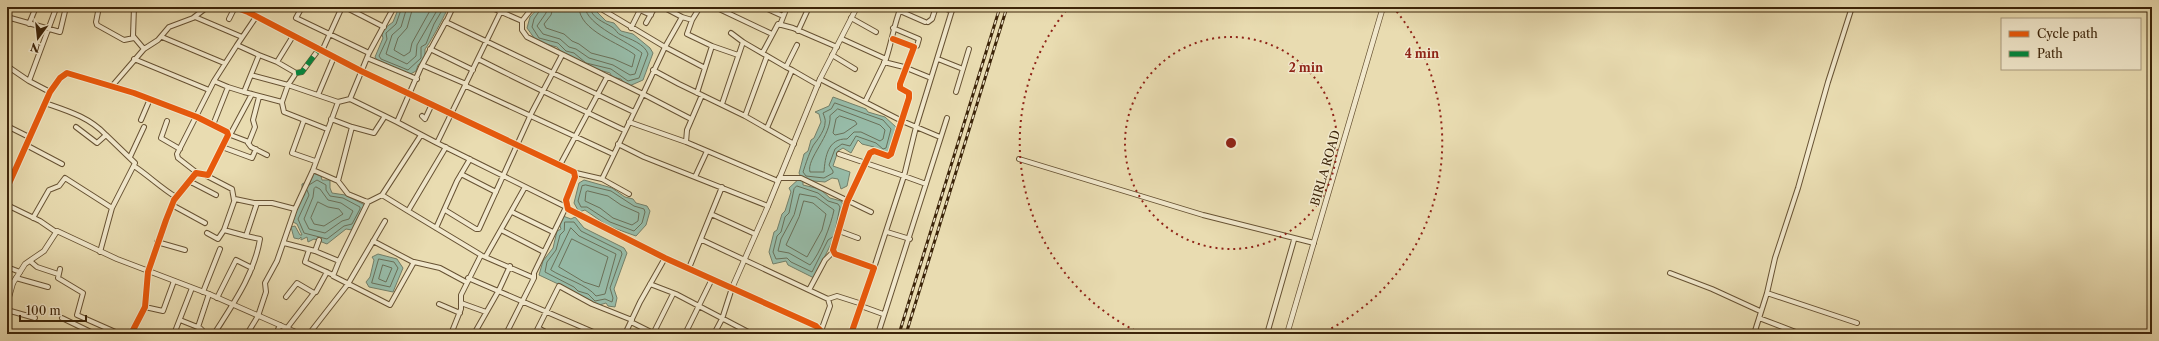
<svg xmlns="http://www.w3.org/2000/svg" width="2159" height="341" viewBox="0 0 2159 341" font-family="'Libre Caslon Text',serif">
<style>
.water{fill:#97bca9;stroke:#737f69}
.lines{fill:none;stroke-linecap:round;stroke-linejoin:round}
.shore{stroke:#6a7059;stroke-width:1}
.minor-casing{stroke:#675233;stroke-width:6}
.tertiary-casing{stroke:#675233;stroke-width:6}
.minor{stroke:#f1e8cc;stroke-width:4}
.tertiary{stroke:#f1e8cc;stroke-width:4.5}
.rail-casing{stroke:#3c2409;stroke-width:3}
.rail{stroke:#f1e8cc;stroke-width:1.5;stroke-dasharray:4.5;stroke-linecap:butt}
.quiet{stroke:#00873e;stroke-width:5;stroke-dasharray:10 5;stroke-linecap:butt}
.cycleway-casing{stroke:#f1e8cc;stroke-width:8}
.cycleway{stroke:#e8590c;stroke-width:6}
.ring{fill:none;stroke:#8f2418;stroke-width:2;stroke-dasharray:2 4}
.labels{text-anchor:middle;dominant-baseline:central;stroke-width:3;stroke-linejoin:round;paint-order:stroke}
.street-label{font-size:12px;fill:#3c2409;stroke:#f1e8cc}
.centre{fill:#8f2418;stroke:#f1e8cc;stroke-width:2}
.ring-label{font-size:12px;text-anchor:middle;font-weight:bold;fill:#8f2418;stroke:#f1e8cc;stroke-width:3;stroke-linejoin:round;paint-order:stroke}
</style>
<rect width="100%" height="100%" fill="#e9dcb1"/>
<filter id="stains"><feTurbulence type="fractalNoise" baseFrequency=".005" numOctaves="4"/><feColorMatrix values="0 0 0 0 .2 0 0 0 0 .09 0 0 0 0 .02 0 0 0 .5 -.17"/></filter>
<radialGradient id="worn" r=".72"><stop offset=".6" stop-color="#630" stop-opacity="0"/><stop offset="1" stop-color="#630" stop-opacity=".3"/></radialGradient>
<path class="water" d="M399,7h49c-1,5 -21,41 -23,42v12l-7,4 -2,6 -9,5 -29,-14 -3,-5 8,-19 -2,-7 12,-9z
M539,7h48l7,2 12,12 8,2 7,8 12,3 17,14 3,5 -10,27 -16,7 -6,-8 -9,-2 -2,-4 -25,-7 -21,-11 -7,-8 -20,-5 -10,-14 3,-11z
M833,97l33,12 2,3 17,5 11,10 -7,25 -6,3 -9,-8 -12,-3 -4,-4 -7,13 -8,-5 -5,3 -5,15 17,6 -3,14 -6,3 -3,-10 -6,-1 -7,4 -22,-2v5l17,4 10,9 11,3 3,5 -7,25 2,7 -7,4 -18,36 -26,-13 -2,-4 -13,3 -4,-12 5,-20 3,-2 5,-16 3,-3 6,-19 -2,-4 12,-11 -2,-4 5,-19 4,-3 3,-11 3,-2 7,-16 -2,-8 -4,-2 14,-6z
M313,173l8,3 1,4h8v8l2,5 13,2 20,10 -13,25 -6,-1 -19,15 -13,-5 -6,3 -1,-5 -6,3v-3l-2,2 -5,-1 -3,-11 4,-1 5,9h2l-5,-11 -4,-2 5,-17 7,-11 -3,-4v-6l9,-4z
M584,180l28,8 13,9 8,2 3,4 11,3 3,5 -4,14 -10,11 -28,-10 -23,-16 -6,2 -5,-9 5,-20z
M563,216l8,3 4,-2 9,11 40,20 3,5 -13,36 3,9 -2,9 -7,-1 -2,-3 -10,3 -7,-3 -3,-5 -11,-3 -2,-4 -34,-16 4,-14 10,-13 4,-17 4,-2 -2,-6z
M378,254l19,5 6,9 -10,24 -24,-5 -3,-5 4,-5 4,-17 -2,-3z"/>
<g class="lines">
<path class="shore" d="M402,7l-6,17 -10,9 1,6 -8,17 2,3 27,11 13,-12v-11l5,-3 8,-20 10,-17
M407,7l-6,20 -9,8 -6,19 21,10 9,-8 1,-11 22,-38
M413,7l-6,21 -9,10 -4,12 10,6 6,-4 2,-9 20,-36
M542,7l-8,12 -2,8 7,11 19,5 8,8 8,2 12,10 25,6 17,12 11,-3 9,-24c-3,-10 -18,-15 -27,-19 -4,-1 -5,-6 -9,-8 -8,-5 -21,-9 -22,-20
M547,7l-1,6 -9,13 6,8 17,5 9,8 7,2 13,9 24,7 17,10 5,-1 7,-21c-13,-11 -56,-28 -57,-46
M553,7l-2,8 -7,9 2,4 18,6 8,7 7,3 12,9 23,6 18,8 3,-12c-15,-12 -56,-24 -56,-48
M835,103l48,17 8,9 -5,19 -3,1 -7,-6 -20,-7 -6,10 -8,-2 -7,5 -6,16 4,6v2l-9,5 -18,-2 -3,-4c2,-6 8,-25 12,-29 4,-5 10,-14 10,-20 1,-3 -1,-7 -2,-10l8,-4z
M838,109l42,16 5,5 -2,9 -3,2 -19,-9h-7l-7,7c-19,-1 -22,18 -23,33h-14c-4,-13 22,-37 20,-56z
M840,116l15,5 2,3 -13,9 -9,2 -2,-2 3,-14z
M586,185l25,6 23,15 10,3 1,3 -3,11 -8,8 -24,-9 -23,-15h-6l-3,-6 4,-15z
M797,186l21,7 10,8 10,3 2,3 -6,29 -6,4 -16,32 -21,-10 -4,-4 -11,1 -3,-7 4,-16 4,-4 4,-15 4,-4 5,-24z
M316,187l4,2 8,11 13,3 12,8 -4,8 -7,2 -17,12 -16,-4 -5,-10 9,-22 1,-8z
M307,190l2,5 -11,24 6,14 23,6 17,-13 8,-2 8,-15v-2l-17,-9 -13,-2 -4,-6v-5l-9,-5 -8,5
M588,191l20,5 13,9 18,8 -1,8 -6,4 -19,-7 -13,-10 -15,-7 1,-9z
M800,194l16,3 18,13c-3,15 -14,44 -24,55l-21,-12 -11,-2 3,-12 13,-24z
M804,201l9,2 13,11 -4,16 -15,27 -21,-12 13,-28z
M318,202l10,5 11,2 4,5 -19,12 -10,-2 -3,-6z
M565,222h9l7,9 40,20 1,3 -12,34 3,10 -1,4 -7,-3 -10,2 -7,-7 -10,-3 -4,-4 -29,-15 2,-10 9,-12 4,-15 4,-4z
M571,228l8,8 37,18 -11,40 -9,2c-8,-11 -33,-18 -45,-26z
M572,239l36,18 -9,30 -15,-5 -25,-15z
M379,259l15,3 4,6 -8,19 -18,-4z
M383,265l9,3 -6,14 -7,-3z"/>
<g class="minor-casing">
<path id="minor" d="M99,7l-3,15 1,3 27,15 10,-2
M134,7l-1,29 11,13
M278,7l2,1
M302,7l-6,11 73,35 25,-46
M345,7l39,20
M453,7l-7,15 188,90
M490,7l32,14
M533,7l-11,14v9l5,7 116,57 -41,85 -26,-6
M598,7l67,40 17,-30 -19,-10
M715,7l57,27
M763,7l20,9
M940,7l12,4
M900,11l25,11
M248,12l4,-5
M7,17l53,15 6,-25
M195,17l47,20
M682,17l10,3 8,-13
M851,18l25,14
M229,19l6,-12
M692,20l-5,14 25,12
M928,22l4,-3 4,-12
M646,23l9,-16
M29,24l7,-17
M780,25l7,-18
M631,28l9,-18 11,5
M893,28l26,11 -2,7 -3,1
M798,31l11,-24
M731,33l12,9
M162,37l62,26
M842,39l44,20 -21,43
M237,45l19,-28
M430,49l43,21
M322,51l20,-44
M763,52l15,-28 15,4 44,19
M259,55l18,7 16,-26
M832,55l23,14
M367,58l50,21
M134,59l75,31
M478,59c49,25 98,48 146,71
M886,59c6,-18 8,-35 15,-52
M938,59l25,10
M277,62l19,11 -8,12 50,17 12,-3 19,-46
M884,62l20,5 27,11
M422,65l44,19
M7,66l22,15 21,11
M653,70l26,14 66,32 49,28
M792,70l26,15
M296,73l6,-1 17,-23
M820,79l82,42 38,16
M29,81l26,-70
M113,85l31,-36 14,-9 11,-13 24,-9 13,-10
M466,86l147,68
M244,92l38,10 6,-17 -37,-10
M956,92l13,-43
M697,93l15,-47 26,9
M318,95l16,-38
M350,99l47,23 24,-55 25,-46
M338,102l-25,68 25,11 10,13 17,7 3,1 14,-7
M45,103c23,8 44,14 61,32l-9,8 -21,-16
M282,103l2,9 43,17
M722,104l21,-62 43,25
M422,116l3,3 7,-15
M745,116l22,-60
M331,119l21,8 -14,54
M691,119l-48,-25 22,-47 40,21
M141,120l9,-21
M304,120l-12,33 23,8
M167,121l-6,17 19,11
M397,122l40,21 66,-136
M629,122l57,20 1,-12 15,-35
M213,125l15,-38 16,5 15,-37 -22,-10 -23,36 14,6
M7,126l22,11
M352,127l22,6 11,-17
M767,128l25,-58 -6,-3 11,-22
M228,134l21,8 6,-15 -2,-7 6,-23
M230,135l22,-41
M421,135l-39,60 26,16 38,-64
M686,142l92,39
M248,143l3,4 16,8
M437,143l129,64 -32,66v5l-28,56
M618,144l26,13 124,49
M26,145l36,19
M222,147l30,11 4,-9
M839,154l65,22 12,-49 37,-120
M130,157l14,-30
M1019,159l184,56 111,28
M560,165l47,-88
M134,166c15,10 27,22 42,31
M196,172l-18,-14 -1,-4 37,-73
M461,174l35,18
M207,176l25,13 2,11
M695,177l12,-26
M779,178h22l70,34
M602,179l27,15
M189,181l27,14
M7,188l43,-96 10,-14 7,-5 67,20 63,24 30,15 1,3 -20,40 -12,-2 -22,27 -8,20 -18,52 -3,35 -14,27
M257,203l-11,33 -22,-6 11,-31 19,4h18l23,6 18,-39
M7,205l33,16 16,11
M172,205l33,18
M445,210l31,19h3l53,-117 30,-57
M408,211l73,44 -20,40v14l-10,25
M512,212l41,20
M711,214l44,20
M33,218l16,-28 10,-4 6,-8 47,30
M436,228l21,-47 13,-22
M501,230l43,22
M839,231l19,7
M887,232l23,7
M207,233l11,6 6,-9
M702,240l126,59 2,7 -9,25
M373,241l40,21
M157,242l28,8
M284,243l31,8 24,10 29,-59
M309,250l-4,12 28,13
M315,251l4,-11
M100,252l12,-44 23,-45 -29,-28
M483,256l51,22
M486,256l39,-69
M30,261l7,6 21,7
M339,261l-6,15 57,29 24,-43 26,6 26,14
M7,267l13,5
M689,268l33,-81
M874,268l30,-92 22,8
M60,269l-2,9 25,15 -6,22 43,19
M1670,273l42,16 48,22
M16,278l32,9
M468,278l130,56
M7,280l6,3
M650,284l26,10 76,40
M809,290l16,-30 8,-8
M203,292l17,-43
M316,292l11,-20
M1767,293l90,30
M286,297l11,-14 17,10 -27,35
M217,298l19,-38 16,8
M828,299l9,-3 25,8
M461,303l25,9
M439,304l21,9
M861,306l22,8
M145,307l18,4 11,-30
M7,310l28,8
M62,318l33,16
M1759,318l42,16
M180,320l20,8 6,6
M631,322l24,12
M198,327l11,-33
M538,328l11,6
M174,334l18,-46
M214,334c19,-30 40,-59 46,-95l-14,-3
M247,334l11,-18 8,-24 -1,-9 12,-22 18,-52
M276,334l4,-9
M309,334l39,-50 37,-63
M474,334l25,-44 11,-24
M535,334l24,-48 33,18 40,16
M625,334l15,-32 25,-44
M653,334l20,-40
M685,334l27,-55
M714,334l8,-15 10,-31
M851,334l23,-66 -39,-14 -2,-4 14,-48 23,-49 4,-2 14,5 3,-2 18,-56v-5l-9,-5v-4l14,-37 -21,-8
M878,334l69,-216
M1267,334l27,-94
M1754,334l13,-41 8,-35 23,-70 30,-106 24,-75"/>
</g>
<g class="tertiary-casing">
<path id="tertiary" d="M203,7h6
M234,7l14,5 113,59 213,101 1,5 -9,23 2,9 97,49 151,68 5,5 -1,3
M732,288l36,-82 52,-127 37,-72
M7,304l6,-21 12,-19 19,-13 13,-20 60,28 92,35 91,40
M1287,334l96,-327"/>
</g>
<use href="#minor" class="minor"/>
<use href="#tertiary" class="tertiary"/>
<g class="rail-casing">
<path id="rail" d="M899,334l101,-327
M906,334l101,-327"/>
</g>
<use href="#rail" class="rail"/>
<path class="quiet" d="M278,7l2,1
M296,73l6,-1 17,-23"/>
<g class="cycleway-casing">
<path id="cycleway" d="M234,7l14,5 113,59 213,101 1,5 -9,23 2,9 97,49 151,68 5,5 -1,3
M7,188l43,-96 10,-14 7,-5 67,20 63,24 30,15 1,3 -20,40 -12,-2 -22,27 -8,20 -18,52 -3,35 -14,27
M851,334l23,-66 -39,-14 -2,-4 14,-48 23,-49 4,-2 14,5 3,-2 18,-56v-5l-9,-5v-4l14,-37 -21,-8"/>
</g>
<use href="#cycleway" class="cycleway"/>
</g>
<g class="ring">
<circle cx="1231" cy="143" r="106"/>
<path d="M1140 333A211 211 0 0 1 1069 7M1393 7A211 211 0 0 1 1322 333"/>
</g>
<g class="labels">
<g class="street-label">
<text transform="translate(1325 168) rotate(-74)">BIRLA ROAD</text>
</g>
</g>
<circle cx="1231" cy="143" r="6" class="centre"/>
<g class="ring-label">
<text x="1422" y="58">4 min</text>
<text x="1306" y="72">2 min</text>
</g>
<rect width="2159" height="341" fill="none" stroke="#e9dcb1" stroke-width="24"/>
<rect x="8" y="8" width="2143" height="325" fill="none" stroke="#3c2409" stroke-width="2"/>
<rect x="12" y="12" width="2135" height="317" fill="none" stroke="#3c2409"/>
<rect x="2001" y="18" width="140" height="52" fill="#f1e8cc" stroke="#a99a7e"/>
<rect x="2009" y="31" width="20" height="6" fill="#e8590c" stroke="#a99a7e"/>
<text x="2037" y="38" font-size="12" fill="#3c2409">Cycle path</text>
<rect x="2009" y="51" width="20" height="6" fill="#00873e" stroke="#a99a7e"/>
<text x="2037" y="58" font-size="12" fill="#3c2409">Path</text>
<g transform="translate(38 38) rotate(195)" stroke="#f1e8cc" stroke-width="3" paint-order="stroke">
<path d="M0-3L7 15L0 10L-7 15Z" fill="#3c2409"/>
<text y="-6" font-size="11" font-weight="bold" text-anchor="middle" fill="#3c2409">N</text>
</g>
<path d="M20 315v6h66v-6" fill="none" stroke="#3c2409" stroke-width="2"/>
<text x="26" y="315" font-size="12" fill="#3c2409" stroke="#f1e8cc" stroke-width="3" paint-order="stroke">100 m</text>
<rect width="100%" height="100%" filter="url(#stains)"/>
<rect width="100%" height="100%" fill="url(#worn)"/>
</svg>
